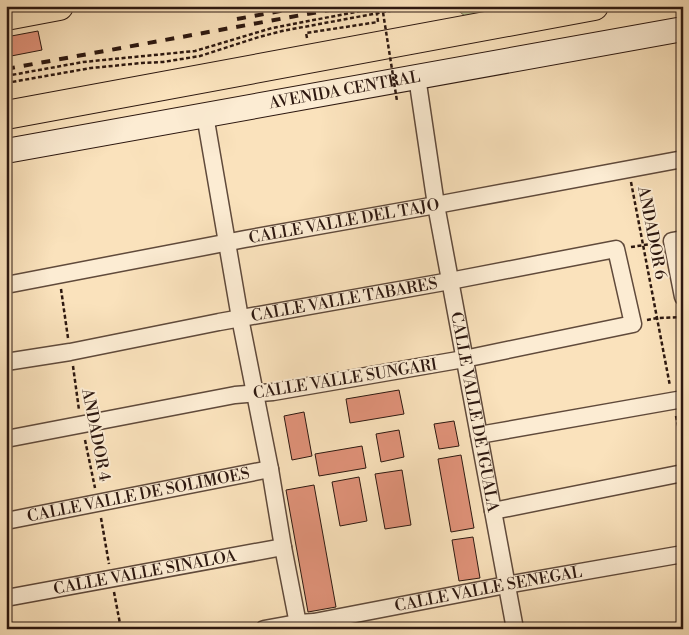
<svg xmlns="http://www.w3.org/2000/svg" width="689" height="635" viewBox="0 0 689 635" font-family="'Libre Bodoni',serif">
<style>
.green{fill:#bbc493;stroke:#746e52}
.building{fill:#e09279;stroke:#2d1810}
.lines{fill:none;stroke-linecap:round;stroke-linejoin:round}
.minor-casing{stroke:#604a3b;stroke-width:19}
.secondary-casing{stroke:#2d1810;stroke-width:26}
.motorway-casing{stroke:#2d1810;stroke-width:30}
.path{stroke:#2d1810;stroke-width:2.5;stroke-dasharray:4 2.5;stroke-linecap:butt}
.minor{stroke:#fcecd3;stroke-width:16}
.secondary{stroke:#fcecd3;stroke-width:24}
.motorway{stroke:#fae2bc;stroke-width:28}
.rail{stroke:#2d1810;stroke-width:4;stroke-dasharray:9 9;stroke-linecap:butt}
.path-bridge{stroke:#2d1810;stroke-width:2.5;stroke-dasharray:4 2.5;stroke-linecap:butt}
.labels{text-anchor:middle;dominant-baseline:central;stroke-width:4;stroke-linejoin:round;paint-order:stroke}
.street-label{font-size:16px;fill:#2d1810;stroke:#fcecd3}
</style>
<rect width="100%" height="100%" fill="#fae2bc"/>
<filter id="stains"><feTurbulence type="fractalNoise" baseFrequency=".004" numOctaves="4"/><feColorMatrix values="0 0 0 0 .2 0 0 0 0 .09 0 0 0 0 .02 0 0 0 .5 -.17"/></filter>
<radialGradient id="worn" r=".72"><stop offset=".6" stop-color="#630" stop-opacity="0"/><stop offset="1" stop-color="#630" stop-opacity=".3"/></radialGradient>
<path class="green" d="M452,6h43v5l-25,5h-5z"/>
<path class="building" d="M38,31l4,19 -36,7v-20z
M399,390l5,24 -54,9 -4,-24z
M304,412l8,44 -20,4 -8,-44z
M454,421l5,25 -20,3 -5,-25z
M399,430l5,27 -23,5 -5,-28z
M362,446l4,22 -47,8 -4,-22z
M461,455l13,73 -23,4 -13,-73z
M402,470l9,55 -26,4 -10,-55z
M359,477l8,44 -27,5 -8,-44z
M314,485l22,122 -28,5 -22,-122z
M473,537l7,41 -21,3 -7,-41z"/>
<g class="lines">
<g class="minor-casing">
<g id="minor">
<path id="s1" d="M417,77l19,128 79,424"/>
<path d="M205,115l35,203 30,151 13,78 16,82"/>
<path d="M683,239l-11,2 11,56"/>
<path id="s2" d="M6,285l239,-46 191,-34 247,-46"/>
<path id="s3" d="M6,362l64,-10 149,-30 231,-41 166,-32 17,75 -169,35 -191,33 -38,3 -229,44"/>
<path d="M479,435l204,-36"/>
<path d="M493,511l190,-38"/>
<path id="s4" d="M6,521l264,-52"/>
<path id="s5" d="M6,598l277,-51"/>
<path id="s6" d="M264,629l33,-6 17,-1 192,-37 177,-31"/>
</g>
</g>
<g class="secondary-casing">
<g id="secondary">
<path id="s7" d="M6,151l677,-122"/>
</g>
</g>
<g class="motorway-casing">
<path id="motorway" d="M6,16l53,-10
M6,115l588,-109"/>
</g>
<path class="path" d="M307,38l-1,-5 72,-11 -1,-8
M6,76l77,-14 112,-11 77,-23 115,-22
M6,83l85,-15 51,-5 21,-1 37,-6 59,-19 23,-6 134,-25
M631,182l39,204
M631,247l27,-4
M61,289l7,49
M647,320l10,-2 26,-1
M73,366l6,44
M676,416l7,33
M85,440l10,48
M101,518l8,46
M114,592l7,37"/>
<use href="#minor" class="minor"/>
<use href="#secondary" class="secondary"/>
<use href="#motorway" class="motorway"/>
<path class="rail" d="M237,19l71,-13
M6,69l345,-63"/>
<path class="path-bridge" d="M382,6l15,95"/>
</g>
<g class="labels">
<g class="street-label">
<text stroke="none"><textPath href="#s7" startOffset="344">AVENIDA CENTRAL</textPath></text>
<text stroke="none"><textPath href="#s2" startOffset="344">CALLE VALLE DEL TAJO</textPath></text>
<text transform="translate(652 233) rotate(79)">ANDADOR 6</text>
<text stroke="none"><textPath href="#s3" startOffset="344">CALLE VALLE TABARES</textPath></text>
<text transform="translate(345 379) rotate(-9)">CALLE VALLE SUNGARI</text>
<text stroke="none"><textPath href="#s1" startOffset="340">CALLE VALLE DE IGUALA</textPath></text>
<text transform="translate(96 435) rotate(79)">ANDADOR 4</text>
<text stroke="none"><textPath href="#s4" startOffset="135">CALLE VALLE DE SOLIMOES</textPath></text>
<text stroke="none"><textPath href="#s5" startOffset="141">CALLE VALLE SINALOA</textPath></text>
<text stroke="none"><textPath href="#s6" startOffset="228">CALLE VALLE SENEGAL</textPath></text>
</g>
</g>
<rect width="689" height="635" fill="none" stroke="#fae2bc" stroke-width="25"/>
<rect x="8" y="8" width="674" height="620" fill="none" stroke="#2d1810" stroke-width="2.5"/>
<rect x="12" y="12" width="664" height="610" fill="none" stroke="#2d1810"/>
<rect width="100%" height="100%" filter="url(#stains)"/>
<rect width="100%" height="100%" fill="url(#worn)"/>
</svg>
